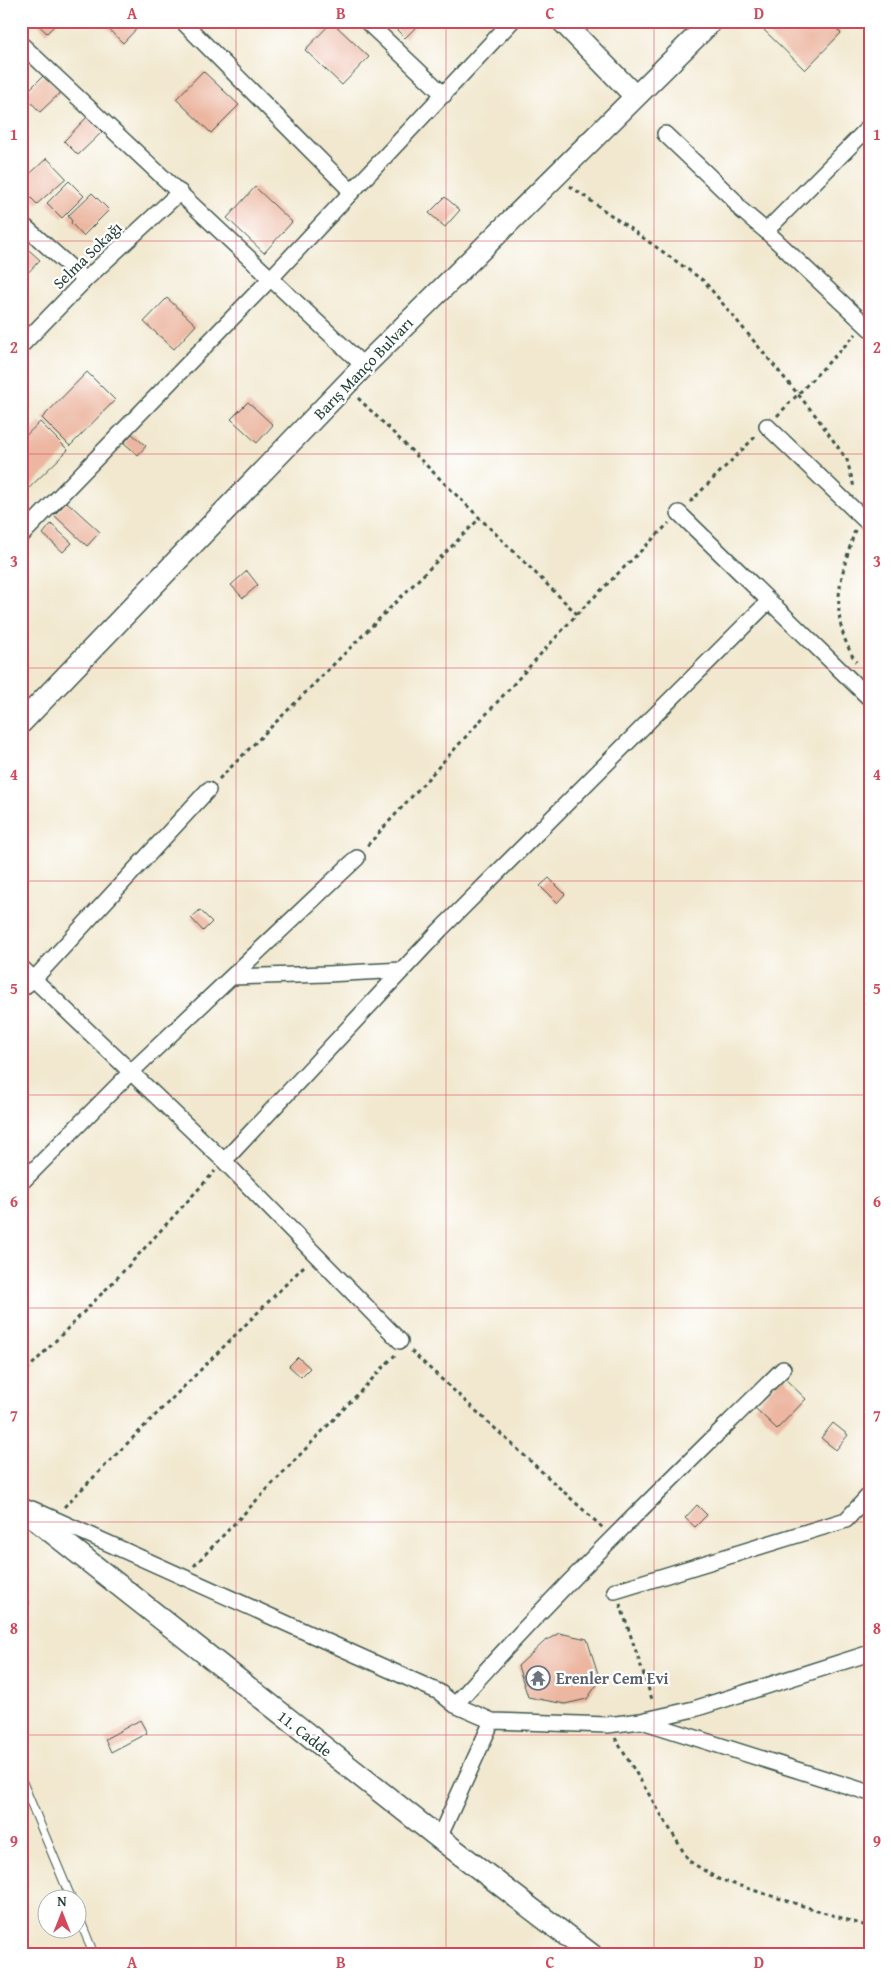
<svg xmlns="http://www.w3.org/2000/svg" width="891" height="1976" viewBox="0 0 891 1976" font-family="'Gentium Book Plus',serif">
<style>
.building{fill:#ecb6a0}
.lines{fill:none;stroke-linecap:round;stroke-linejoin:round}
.lane-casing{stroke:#3e574b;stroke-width:10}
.street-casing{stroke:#3e574b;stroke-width:18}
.secondary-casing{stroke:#3e574b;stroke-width:24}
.path{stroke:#3e574b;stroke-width:3;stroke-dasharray:4 4;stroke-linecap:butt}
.lane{stroke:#fff;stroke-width:8}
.street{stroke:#fff;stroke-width:15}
.secondary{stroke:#fff;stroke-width:21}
.grid{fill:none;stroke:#d1495b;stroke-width:1;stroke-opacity:0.55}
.labels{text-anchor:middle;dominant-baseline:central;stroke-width:4.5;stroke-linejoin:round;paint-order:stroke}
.street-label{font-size:16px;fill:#1f3d34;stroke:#fff}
.worship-label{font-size:16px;font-weight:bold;fill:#5b616d;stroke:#fff;text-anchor:start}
.neatline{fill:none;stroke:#d1495b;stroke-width:2}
.grid-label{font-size:16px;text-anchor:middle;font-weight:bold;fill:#d1495b}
</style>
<rect width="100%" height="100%" fill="#fff"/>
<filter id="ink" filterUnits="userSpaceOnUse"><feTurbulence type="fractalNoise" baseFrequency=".02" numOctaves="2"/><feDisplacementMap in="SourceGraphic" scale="10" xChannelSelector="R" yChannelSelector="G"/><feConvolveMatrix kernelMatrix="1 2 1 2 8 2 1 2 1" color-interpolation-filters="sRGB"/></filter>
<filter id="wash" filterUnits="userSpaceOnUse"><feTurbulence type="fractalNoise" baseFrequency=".0096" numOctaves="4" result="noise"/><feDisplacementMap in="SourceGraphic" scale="20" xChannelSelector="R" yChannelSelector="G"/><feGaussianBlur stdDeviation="1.12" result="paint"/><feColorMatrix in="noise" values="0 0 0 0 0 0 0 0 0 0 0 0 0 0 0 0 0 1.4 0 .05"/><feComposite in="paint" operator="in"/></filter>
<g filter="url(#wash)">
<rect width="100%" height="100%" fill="#f1e8cf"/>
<g id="blocks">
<path class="building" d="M34,21h25l-12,12z
M100,21h44l-21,22z
M388,21h34l-17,17z
M773,21h55l13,12 -36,37 -41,-40z
M332,22l37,35 -27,28 -37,-35z
M203,71l36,34 -28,28 -35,-34z
M44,75l17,17 -21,20 -16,-17z
M87,117l15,15 -24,23 -14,-14z
M47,158l19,20 -29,26 -16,-16v-6z
M69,181l15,15 -22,22 -15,-15z
M255,187l37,35 -28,31 -37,-35z
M92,193l17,17 -26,26 -12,-13 1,-2 -4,-5z
M445,197l15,13 -15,17 -16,-14z
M21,243l19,17 -19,20z
M167,298l29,27 -22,24 -30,-27z
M87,372l28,28 -45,46 -28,-28z
M248,402l25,23 -16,18 -26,-24z
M40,422l28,28 -43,42 -4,-4v-48z
M132,434l14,12 -8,9 -14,-12z
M67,502l33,30 -13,14 -33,-31z
M51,524l21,19 -9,9 -20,-18z
M247,571l11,14 -15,13 -12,-13z
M549,878l16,16 -8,9 -17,-17z
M200,910l12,12 -9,9 -12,-13z
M298,1357l12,11 -9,9 -12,-11z
M783,1377l23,22 -29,30 -23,-22z
M833,1423l15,12 -12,15 -15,-12z
M697,1505l10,10 -12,12 -10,-9z
M559,1633l28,6 13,41 -13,19 -22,5 -37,-7 -10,-31 26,-24z
M140,1720l7,13 -36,19 -6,-13z"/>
</g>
</g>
<g filter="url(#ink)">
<use href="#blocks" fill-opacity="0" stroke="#3e574b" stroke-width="1"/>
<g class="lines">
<g class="lane-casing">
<path id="lane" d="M21,1605l4,-2
M21,1779l50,119
M78,1915l16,40"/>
</g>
<g class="street-casing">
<path id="street" d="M182,21l170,171
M366,21l78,74
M21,44l343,322
M665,134l68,65 7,10 26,22 104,98
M21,223l64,57
M766,231l104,-105
M21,346l64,-66 95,-88
M767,426l103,99
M679,513l191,186
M21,536l250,-258 241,-257
M21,967l203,194 176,180
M232,977l95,-3 76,-4
M21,989l13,-10 174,-189
M224,1161l216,-231 329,-329
M21,1183l110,-111 226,-214
M32,1509l407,183 16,13 37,16 115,4 34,-4 53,-12 176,-56
M615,1591l231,-71 24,-26
M455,1705c104,-118 217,-226 328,-336
M642,1721l228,72
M439,1838l53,-117"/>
</g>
<g class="secondary-casing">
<path id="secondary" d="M562,21l73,75
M21,723l343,-357 348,-345
M21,1508l418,330 153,117"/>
</g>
<path class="path" d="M570,186l134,95 112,135 31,44 7,27
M358,398l219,216 -211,233
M777,416l79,-82
M690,502l66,-66
M855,530c-15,49 -28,84 1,132
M577,614l92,-91
M219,779l261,-261
M411,1351l192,177
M21,1376l98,-100 96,-105
M64,1507l241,-242
M194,1566l201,-211
M620,1604l33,98
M615,1738l74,123 29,18 152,48"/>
<use href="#lane" class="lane"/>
<use href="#street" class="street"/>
<use href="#secondary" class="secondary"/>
</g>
</g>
<path class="grid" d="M236,21v1934M446,21v1934M654,21v1934M21,241h849M21,454h849M21,668h849M21,881h849M21,1095h849M21,1308h849M21,1522h849M21,1735h849"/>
<defs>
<g id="temple-ring" transform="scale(1.25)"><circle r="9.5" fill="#fff" stroke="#6b7280" stroke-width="1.5"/><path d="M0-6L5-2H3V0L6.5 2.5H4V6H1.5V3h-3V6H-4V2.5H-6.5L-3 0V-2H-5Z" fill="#6b7280"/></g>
</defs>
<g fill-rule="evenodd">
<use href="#temple-ring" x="538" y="1678"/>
</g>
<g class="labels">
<g class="street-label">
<text transform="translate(87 255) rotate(-44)">Selma Sokağı</text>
<text transform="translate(363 368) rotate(-46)">Barış Manço Bulvarı</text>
<text transform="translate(305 1733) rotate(38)">11. Cadde</text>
</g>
<g class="worship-label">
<text x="556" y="1678">Erenler Cem Evi</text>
</g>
</g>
<rect width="891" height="1976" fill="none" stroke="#fff" stroke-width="55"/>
<g transform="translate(62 1914)"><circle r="24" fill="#ffffff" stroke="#a5b1ae"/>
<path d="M0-4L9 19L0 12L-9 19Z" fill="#d1495b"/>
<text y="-8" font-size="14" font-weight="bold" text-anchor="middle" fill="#1f3d34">N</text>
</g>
<rect x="28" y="28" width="836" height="1920" class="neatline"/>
<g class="grid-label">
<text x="132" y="19">A</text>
<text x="341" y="19">B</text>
<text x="550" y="19">C</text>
<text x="759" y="19">D</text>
<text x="14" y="140">1</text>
<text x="877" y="140">1</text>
<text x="14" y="353">2</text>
<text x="877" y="353">2</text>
<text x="14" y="567">3</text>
<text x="877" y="567">3</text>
<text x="14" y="780">4</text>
<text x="877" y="780">4</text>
<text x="14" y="994">5</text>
<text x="877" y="994">5</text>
<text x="14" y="1207">6</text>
<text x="877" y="1207">6</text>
<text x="14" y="1421">7</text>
<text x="877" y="1421">7</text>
<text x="14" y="1634">8</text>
<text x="877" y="1634">8</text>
<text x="14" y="1847">9</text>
<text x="877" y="1847">9</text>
<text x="132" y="1968">A</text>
<text x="341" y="1968">B</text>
<text x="550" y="1968">C</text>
<text x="759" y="1968">D</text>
</g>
</svg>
